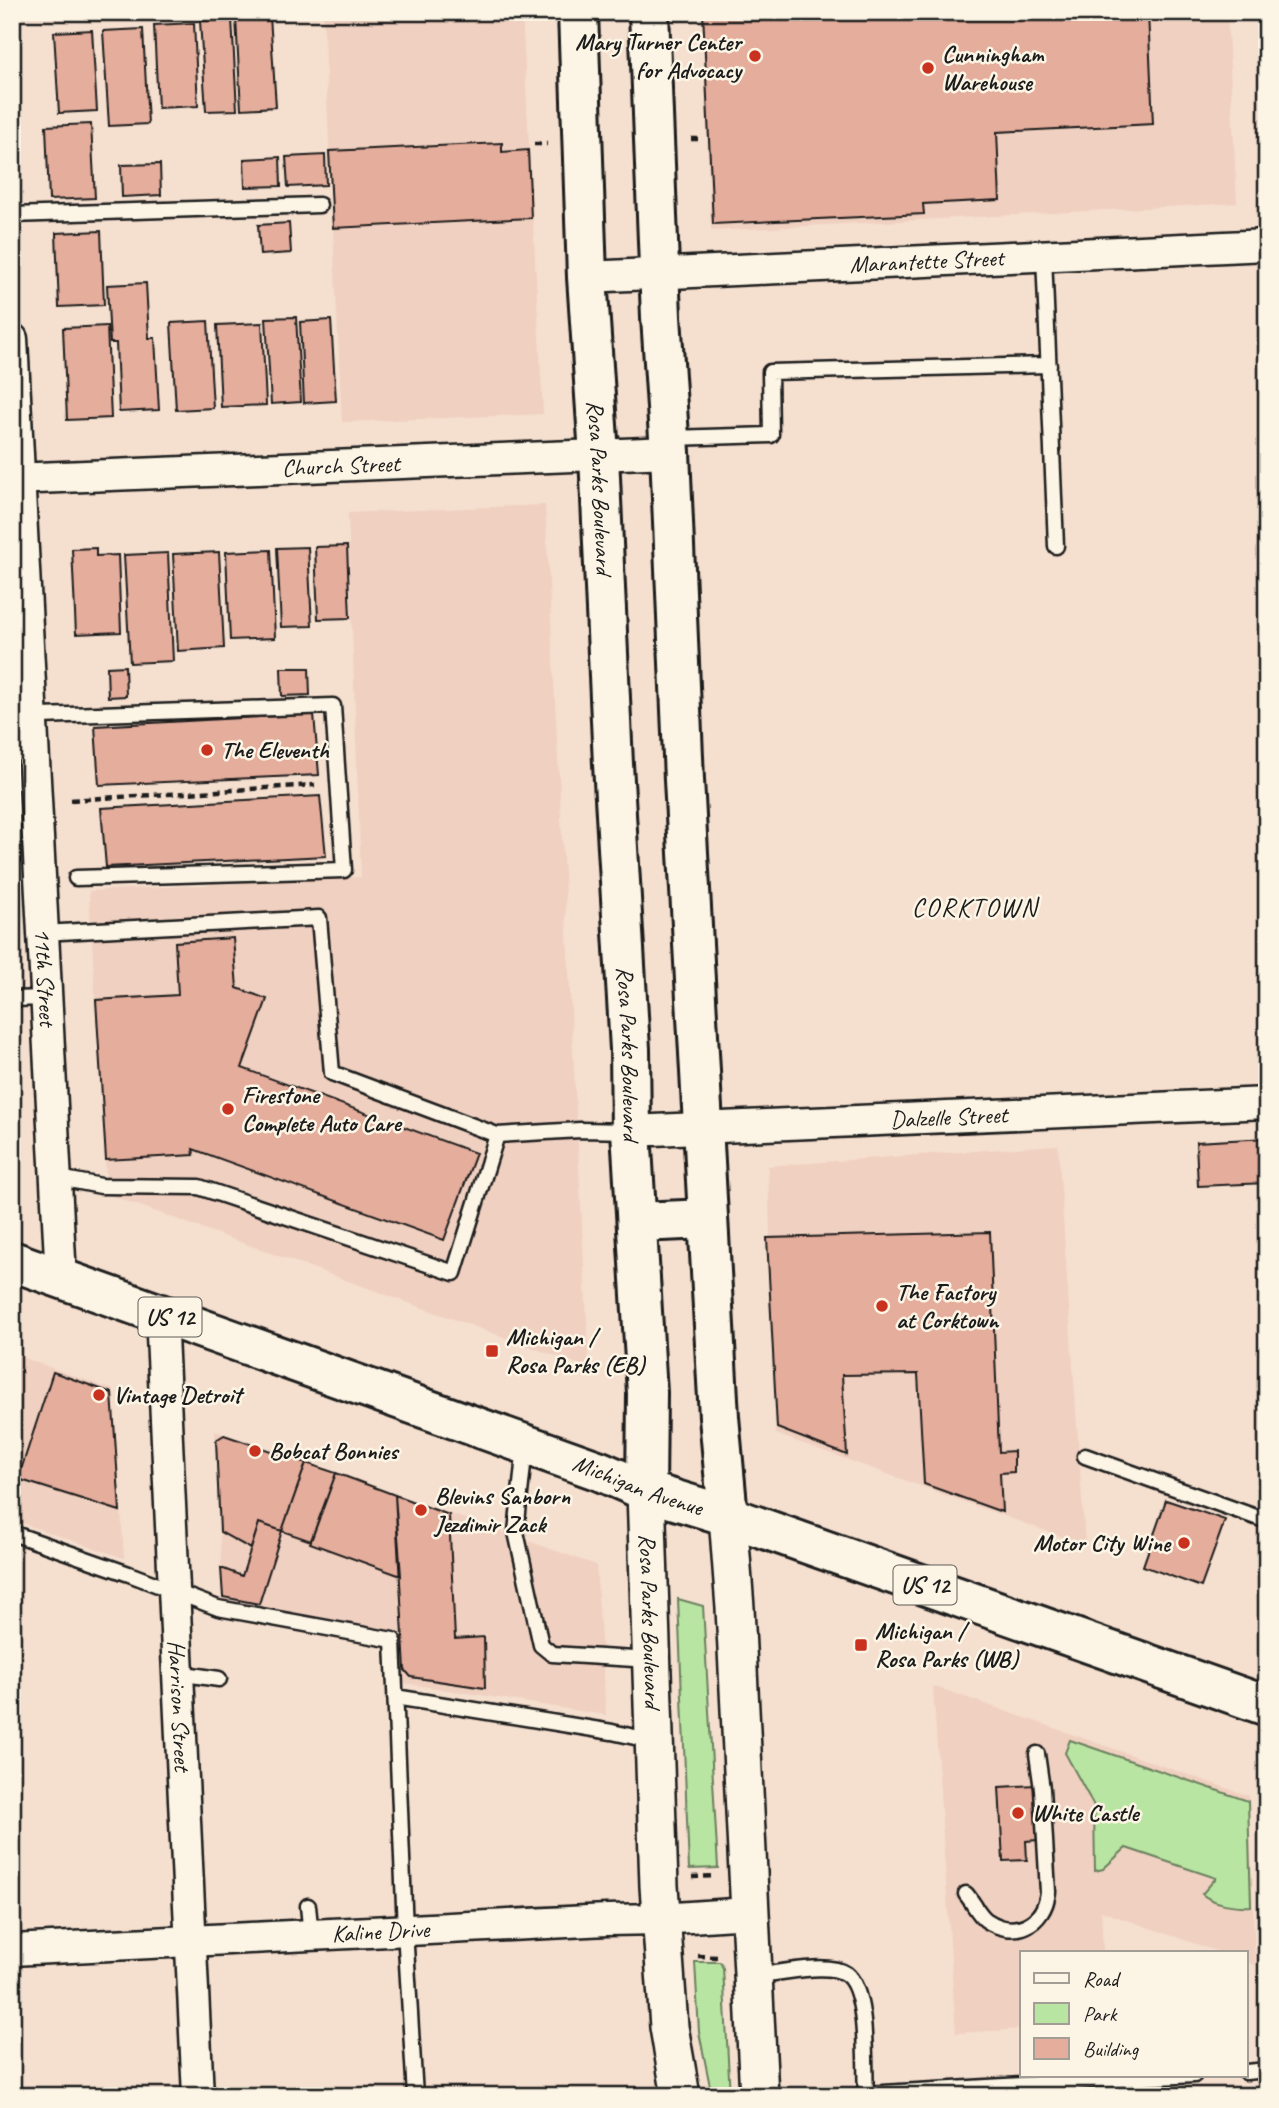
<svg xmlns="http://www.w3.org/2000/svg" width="1279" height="2108" viewBox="0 0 1279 2108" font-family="Caveat,sans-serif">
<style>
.built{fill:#f0d0c0}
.green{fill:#b9e5a2;stroke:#6a805f;stroke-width:2}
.building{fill:#e5ad9c;stroke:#1c1c1c;stroke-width:2}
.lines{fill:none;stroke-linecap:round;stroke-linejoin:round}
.service-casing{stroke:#1c1c1c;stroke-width:19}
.minor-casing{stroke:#1c1c1c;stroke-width:35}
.tertiary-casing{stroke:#1c1c1c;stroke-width:42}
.secondary-casing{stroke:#1c1c1c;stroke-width:44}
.primary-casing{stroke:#1c1c1c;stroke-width:44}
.path{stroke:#1c1c1c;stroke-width:4.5;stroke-dasharray:7 5;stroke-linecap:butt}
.service{stroke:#fcf5e5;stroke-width:14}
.minor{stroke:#fcf5e5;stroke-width:30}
.tertiary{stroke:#fcf5e5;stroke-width:37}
.secondary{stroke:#fcf5e5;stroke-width:38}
.primary{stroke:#fcf5e5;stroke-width:38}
.poi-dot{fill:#c8321e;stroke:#fcf5e5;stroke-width:2.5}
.labels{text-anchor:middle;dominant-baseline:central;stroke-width:5;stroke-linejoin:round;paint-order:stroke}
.shield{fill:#fcf5e5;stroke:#5f5d58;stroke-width:2}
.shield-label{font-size:23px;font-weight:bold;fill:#1c1c1c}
.poi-label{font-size:24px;font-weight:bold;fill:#1c1c1c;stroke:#fcf5e5;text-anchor:start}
.street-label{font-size:24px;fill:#1c1c1c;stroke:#fcf5e5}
.neighbourhood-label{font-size:26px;letter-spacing:2px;fill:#1c1c1c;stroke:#fcf5e5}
</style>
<rect width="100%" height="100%" fill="#f5dfcf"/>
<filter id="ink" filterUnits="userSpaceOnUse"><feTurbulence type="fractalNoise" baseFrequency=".0143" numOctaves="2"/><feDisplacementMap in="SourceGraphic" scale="14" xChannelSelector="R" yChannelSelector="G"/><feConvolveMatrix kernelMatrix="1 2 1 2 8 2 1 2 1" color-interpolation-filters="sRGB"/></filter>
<g filter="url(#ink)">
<path class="built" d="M323,12h199l21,402 -201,8z
M702,12h525l10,191 -526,28z
M545,505l44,858 -5,3 -477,-172 -18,-303 272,-14 -13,-364z
M1058,1145l27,400 -309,-111 -8,-268z
M12,1354l101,36 11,168 -112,-38z
M215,1431l381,134 10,150 -202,-32 -7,-52 -174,-31z
M933,1686l316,110 6,169 -9,-3v-10h-27l-118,-41 2,41h-81v77l-66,4z"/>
<path class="green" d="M678,1599l25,7 15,262 -29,1z
M1070,1740l178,61 3,105c-15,1 -38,-2 -49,-12l14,-16 -90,-30 -23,21 -8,2 -1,-65 -29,-53z
M695,1962h25l3,6 7,128h-18l-13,-64z"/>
<path class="building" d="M703,12h445l5,112 -156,8 3,68 -77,4 1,10 -211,10z
M270,16l6,91 -35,2 -5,-91z
M232,19l5,91 -31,1 -6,-90z
M194,23l4,83 -40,2 -4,-83z
M143,29l5,95 -39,2 -6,-95z
M92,30l5,81 -38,2 -5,-81z
M91,124l4,74 -46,2 -3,-74z
M502,143v9l26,-2 3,68 -198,10 -4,-77z
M325,155l1,30 -38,2 -2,-30z
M280,157l1,29 -36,1 -1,-28z
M160,164l1,31 -39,2 -1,-32z
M289,223l2,30 -31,2 -2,-30z
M101,231l3,74 -45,2 -3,-74z
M146,283l3,55h6l4,72 -40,2 -3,-69h-6l-3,-58z
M296,317l5,85 -30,2 -5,-86z
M331,320l5,81 -32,2 -4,-81z
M208,321l5,87 -37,2 -5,-87z
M262,323l4,82 -45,2 -4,-82z
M107,326l4,92 -44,2 -4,-92z
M347,546l3,72 -32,1 -3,-72z
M308,547l4,79 -31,1 -4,-79z
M96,548v8l22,-1 3,77 -45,2 -4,-85z
M271,550l4,88 -45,2 -4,-88z
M219,552l5,96 -46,3 -5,-97z
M168,553l5,108 -43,2 -6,-108z
M125,666l1,30 -18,1 -1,-30z
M281,668h28l1,27 -28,1z
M314,714l5,61 -220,10 -4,-59z
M314,714l5,61 -220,10 -4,-59z
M320,796l6,60 -220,11 -5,-59z
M320,796l6,60 -220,11 -5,-59z
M233,938l4,50 30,11 -25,69 234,85 -32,87 -251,-91 1,6 -88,5 -10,-160 82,-5 -3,-53z
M1267,1138v45l-69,3 -2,-44z
M990,1232l9,220 15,-1v21l-14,1 2,39 -78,-28 -6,-110 -76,1 5,80 -70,-27 -10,-190z
M53,1372l59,21 8,118 -102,-32z
M224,1435l82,28 -24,68 -23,-8 -8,26 -31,-17 -4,-92z
M306,1463l30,10 -25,68 -29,-10z
M336,1473l59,22 6,81 -91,-33z
M395,1495l54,20 6,124 29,-2 1,51 -74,-11 -6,-7z
M1166,1500l59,20 -24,67 -58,-21z
M259,1523l23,8 -23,73 -36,-7 -2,-29 21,8z
M1035,1785l2,55 -11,1 1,19 -24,1 -4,-74z"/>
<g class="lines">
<g class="service-casing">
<path id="service" d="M12,215l307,-10
M1044,256l12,290
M671,438l100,-3 -1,-63 279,-7
M12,717l321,-11 11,164 -268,8
M42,933l277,-15 13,155 165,62 83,-5 50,1
M12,999l34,-1
M54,1177l47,9 98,1 255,86 43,-138
M525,1446l-9,86 25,113 11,9 99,6
M1085,1456l182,65
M12,1533l117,41 89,34 175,32 12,290 10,166
M178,1673l41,6
M395,1697l217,35 41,9
M966,1894c7,8 12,20 20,26 28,19 58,5 62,-28l-6,-103 -5,-35
M308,1906l3,29
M754,1976c21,-2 74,-15 92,-2 23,17 18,94 20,122
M1246,2072l21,-2
M865,2094l329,-19"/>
</g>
<g class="minor-casing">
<g id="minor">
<path id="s1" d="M587,277l680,-32"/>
<path id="s2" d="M12,339l49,939"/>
<path id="s3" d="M12,479l658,-27"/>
<path id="s4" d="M631,1131l636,-28"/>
<path id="s5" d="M161,1314l37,782"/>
<path id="s6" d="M12,1950l595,-30 54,-1 87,-6"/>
</g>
</g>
<g class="tertiary-casing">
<g id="tertiary">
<path id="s7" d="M646,1491l13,395 10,141 12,69"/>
<path d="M728,1516l7,92 24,488"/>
</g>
</g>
<g class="secondary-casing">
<g id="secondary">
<path id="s8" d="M578,12l9,265 12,178 14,309 17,285 1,82 16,262 -1,98"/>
<path d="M649,12l12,305 9,135 14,328 35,637 9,99"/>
<path d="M638,1222l70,-3"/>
</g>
</g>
<g class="primary-casing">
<g id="primary">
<path id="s9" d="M12,1261l588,210 46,20 82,25 539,190"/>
</g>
</g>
<path class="path" d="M691,139h12
M534,144h13
M71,800l244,-15
M692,1877l23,-1
M698,1956l19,1"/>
<use href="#service" class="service"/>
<use href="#minor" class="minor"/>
<use href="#tertiary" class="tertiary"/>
<use href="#secondary" class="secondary"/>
<use href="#primary" class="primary"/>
</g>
</g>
<g class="poi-dot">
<circle cx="755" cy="56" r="7"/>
<circle cx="928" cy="68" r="7"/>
<circle cx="207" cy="750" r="7"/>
<circle cx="228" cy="1109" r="7"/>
<circle cx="882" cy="1306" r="7"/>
<rect x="485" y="1344" width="14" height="14" rx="3.5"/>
<circle cx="99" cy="1395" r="7"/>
<circle cx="255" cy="1451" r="7"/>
<circle cx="421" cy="1510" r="7"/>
<circle cx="1184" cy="1543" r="7"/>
<rect x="854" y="1638" width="14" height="14" rx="3.5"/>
<circle cx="1018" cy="1813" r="7"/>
</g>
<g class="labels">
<g class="shield">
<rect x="138.5" y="1297.5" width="63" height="39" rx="5"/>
<rect x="893.5" y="1565.5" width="63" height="39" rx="5"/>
</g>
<g class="shield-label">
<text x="170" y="1317">US 12</text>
<text x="925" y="1585">US 12</text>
</g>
<g class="poi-label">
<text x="741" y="42" text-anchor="end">Mary Turner Center<tspan x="741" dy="28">for Advocacy</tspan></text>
<text x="942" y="54">Cunningham<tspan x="942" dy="28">Warehouse</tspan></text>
<text x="221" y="750">The Eleventh</text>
<text x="242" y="1095">Firestone<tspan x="242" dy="28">Complete Auto Care</tspan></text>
<text x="896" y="1292">The Factory<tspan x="896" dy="28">at Corktown</tspan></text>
<text x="506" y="1337">Michigan /<tspan x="506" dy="28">Rosa Parks (EB)</tspan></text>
<text x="113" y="1395">Vintage Detroit</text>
<text x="269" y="1451">Bobcat Bonnies</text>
<text x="435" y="1496">Blevins Sanborn<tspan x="435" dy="28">Jezdimir Zack</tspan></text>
<text x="1170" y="1543" text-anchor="end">Motor City Wine</text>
<text x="875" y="1631">Michigan /<tspan x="875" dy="28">Rosa Parks (WB)</tspan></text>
<text x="1032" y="1813">White Castle</text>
</g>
<g class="street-label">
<text stroke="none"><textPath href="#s1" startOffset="340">Marantette Street</textPath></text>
<text stroke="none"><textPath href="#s3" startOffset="329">Church Street</textPath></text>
<text stroke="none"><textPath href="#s8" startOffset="476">Rosa Parks Boulevard</textPath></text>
<text stroke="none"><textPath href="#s2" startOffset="639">11th Street</textPath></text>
<text stroke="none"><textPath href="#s8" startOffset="1043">Rosa Parks Boulevard</textPath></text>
<text stroke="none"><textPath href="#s4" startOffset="318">Dalzelle Street</textPath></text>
<text stroke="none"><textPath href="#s9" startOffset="665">Michigan Avenue</textPath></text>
<text stroke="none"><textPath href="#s7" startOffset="130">Rosa Parks Boulevard</textPath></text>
<text stroke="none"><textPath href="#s5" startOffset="392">Harrison Street</textPath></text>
<text stroke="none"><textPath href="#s6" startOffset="369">Kaline Drive</textPath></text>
</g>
<g class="neighbourhood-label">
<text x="975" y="907">CORKTOWN</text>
</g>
</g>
<rect width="1279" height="2108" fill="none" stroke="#fcf5e5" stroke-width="42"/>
<rect x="21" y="21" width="1237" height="2066" fill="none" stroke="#1c1c1c" stroke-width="2.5" filter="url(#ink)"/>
<rect x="1020" y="1951" width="228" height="126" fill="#fcf5e5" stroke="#a29e95" stroke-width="2"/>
<rect x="1034" y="1973" width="35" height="10" fill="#fcf5e5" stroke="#a29e95" stroke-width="2"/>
<text x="1083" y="1986" font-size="21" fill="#1c1c1c">Road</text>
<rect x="1034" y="2003" width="35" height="21" fill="#b9e5a2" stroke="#a29e95" stroke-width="2"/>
<text x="1083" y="2021" font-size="21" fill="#1c1c1c">Park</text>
<rect x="1034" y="2038" width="35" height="21" fill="#e5ad9c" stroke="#a29e95" stroke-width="2"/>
<text x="1083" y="2056" font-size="21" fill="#1c1c1c">Building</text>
</svg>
